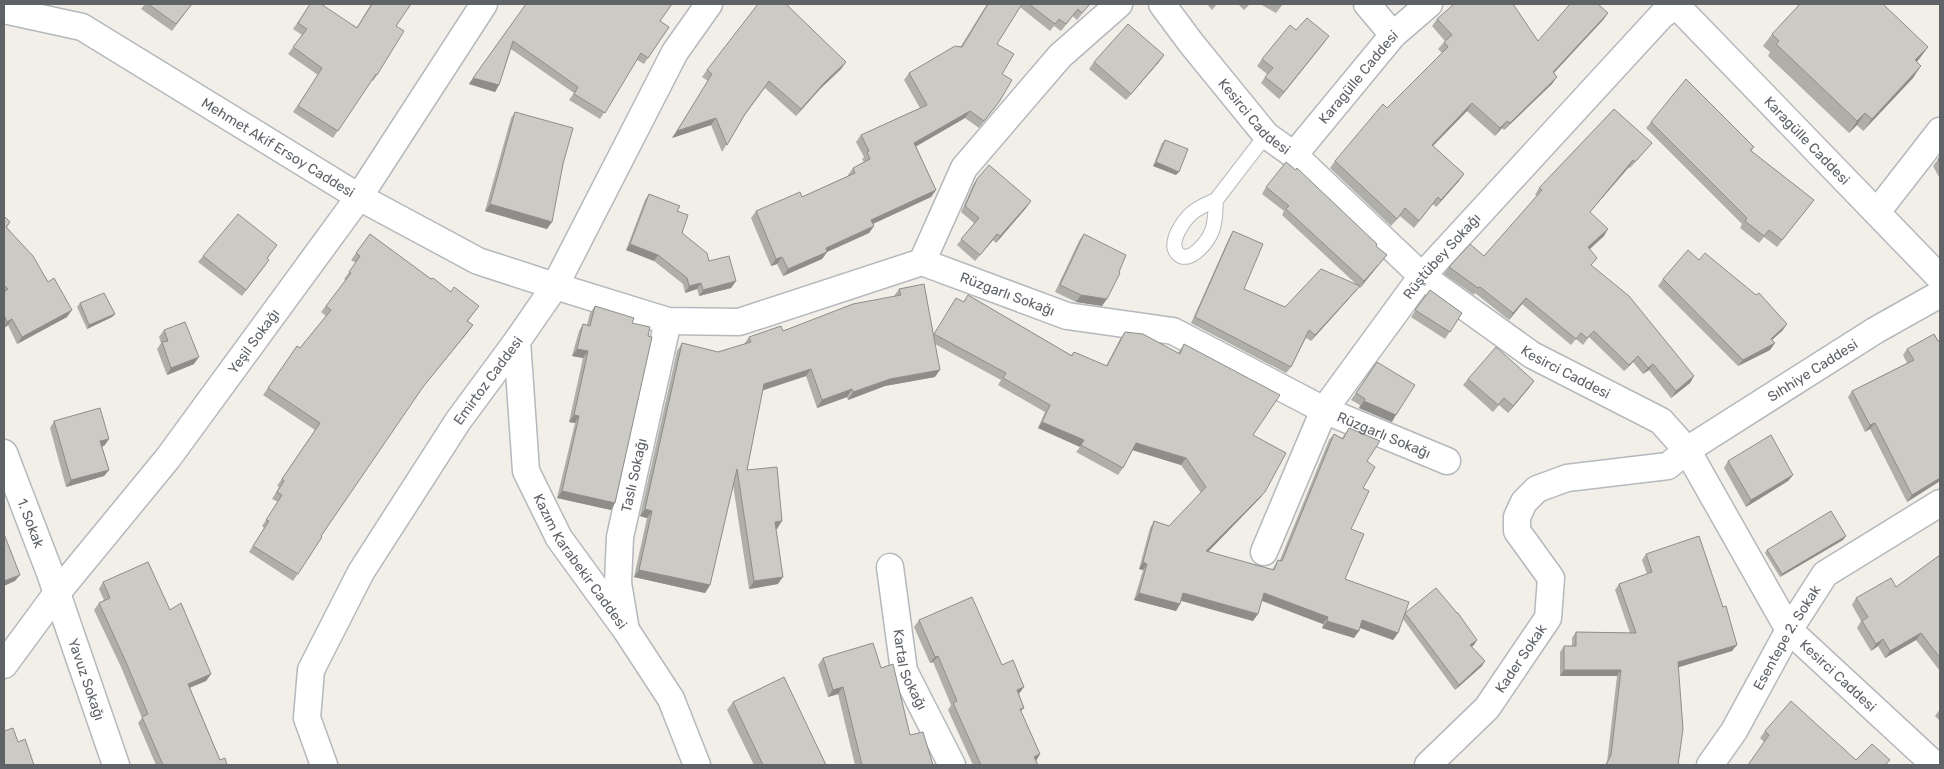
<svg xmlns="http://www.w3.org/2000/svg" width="1944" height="769" viewBox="0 0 1944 769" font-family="Rubik,sans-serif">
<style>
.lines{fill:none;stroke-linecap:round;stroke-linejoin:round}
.service-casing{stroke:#b5b8bc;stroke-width:16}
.minor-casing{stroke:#b5b8bc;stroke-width:29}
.service{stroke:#fff;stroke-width:14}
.minor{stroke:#fff;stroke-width:26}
.wall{fill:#afaea9}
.shaded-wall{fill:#8f8d8a}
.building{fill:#cccac5;stroke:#8f8d8a}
.labels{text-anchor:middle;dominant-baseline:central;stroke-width:4;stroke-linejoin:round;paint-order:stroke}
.street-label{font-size:14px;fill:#5f6368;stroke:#fff}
</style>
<rect width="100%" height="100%" fill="#f1efe8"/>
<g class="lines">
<g class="service-casing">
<path id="service" d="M1216,200c-1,11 0,21 -4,31 -4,10 -22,34 -34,23 -11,-11 6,-34 14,-41 7,-6 15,-9 24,-13l50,-65"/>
</g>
<g class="minor-casing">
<g id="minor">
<path id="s1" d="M1162,4l29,39 75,92 28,20 128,121 110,79 129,66 26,29 102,180 146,135"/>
<path d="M1367,4l26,31"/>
<path id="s2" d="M1675,4l265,274"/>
<path id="s3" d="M4,10l78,17 277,170 119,64 77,25 113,35 71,1 183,-60 145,54 106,15 151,79 123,51"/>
<path id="s4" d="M1294,155l99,-120 36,-31"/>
<path d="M1877,212l63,-81"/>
<path d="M922,262l42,-94 96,-112 59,-52"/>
<path id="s5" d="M517,341l9,130 33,67 67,92 45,69 26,66"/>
<path id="s6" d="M4,453l46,120 66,192"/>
<path id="s7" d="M1264,552l60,-142 98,-134 240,-261 16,-11"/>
<path id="s8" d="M890,567l14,104 48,94"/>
<path id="s9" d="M625,625l-7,-42 2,-46 48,-216"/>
<path id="s10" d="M4,665l53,-72 111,-135 191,-261 125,-193"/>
<path id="s11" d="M324,765l-17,-47 4,-48 50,-98 97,-151 59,-80 38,-55 120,-234 34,-48"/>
<path id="s12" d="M1428,765l59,-57 61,-90 3,-40 -34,-47v-14l7,-15 13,-13 30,-11 101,-12 19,-16 189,-120 64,-36"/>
<path id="s13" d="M1710,765l24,-34 55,-101 36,-56 115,-71"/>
</g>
</g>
<use href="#service" class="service"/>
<use href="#minor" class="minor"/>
</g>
<path class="wall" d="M145,4h47l-20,27 -31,-22z
M310,4l47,23 14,-23h40l-15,22 -19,49 -4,6 -2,-1 -38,58 -40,-26 25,-37 -30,-21 14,-19 -9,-6z
M526,4l134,17 9,6 -25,37 -7,-4 -37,59 -31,-19 5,-7 -63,-44 -12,36 -4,7 -26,-8z
M987,4h103l-13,16 -4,-4 -12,15 -7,-5 -4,5 -30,-24 -23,37 5,30 -3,28 -5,7 -15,19 -14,-10 -49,28 20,44 -5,7 -58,27 1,2 -5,7 -42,19 -5,7 -39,17 -6,-12 -6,2 -20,-48 5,-7 46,-14 46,-21v-1l5,-7 11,-6 -2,-3 2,-2 -8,-15 5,-7 59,-27 -16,-28 5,-7 52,-27z
M1207,4h10l-5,6z
M1238,4h12l-6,6z
M1260,4h23l-7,9z
M1608,13l-5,7 -49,53 -2,11 -48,46 -2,-2 -7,8 -28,-25 -34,35 31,28 -5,7 -23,26 -3,-3 -19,24 -14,-12 -9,10 -61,-58 5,-7 107,-108 -4,-4 7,-8 -13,-15 5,-7 101,22z
M1296,30l33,6 -50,63 -18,-16 6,-9 -10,-8 5,-7z
M1772,34l156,13 -11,15 -4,16 -50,53 -6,-6 -8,8 -81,-77 2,-4 -7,-6z
M1164,55l-5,7 -33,38 -37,-31 5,-7z
M846,62l-5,7 -21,20 -24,27 -31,-28 -20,27 -23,37 -11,-27 -39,13 36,-57 -6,-4 5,-7z
M515,112l48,52 -16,65 -62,-18 26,-93z
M1651,122l103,25 -3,4 63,49 -37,47 -13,-10 -5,6 -19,-15 2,-4 -96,-96z
M1165,140l11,35 -23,-9 9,-23z
M1652,143l-5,6 -17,19 -1,-1 -39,45 14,24 -14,13 2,17 102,110 -4,7 -19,15 -22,-28 -6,4 -10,-12 -9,9 -35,-34 -6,8 -7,-6 -5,6 -49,-41 -13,16 -34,-27 -1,2 -30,-21 5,-7 35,-11 53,-60 -2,-1 4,-7z
M1940,157v22l-7,-13z
M977,179l54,22 -5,7 -30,35 -3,-3 -18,21 -18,-16 17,-22 -13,-11 12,-27z
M1266,187l110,59 11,9 -5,6 -22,27 -1,-1 -4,5 -44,49 -5,-3 -15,29 -5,6 -95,-50 38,-85 4,-7 11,58 41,18 71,-23 -74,-69 2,-4 -22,-17z
M649,194l28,17 5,22 27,28 27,20 -5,7 -32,8 -2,-7 -12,4 -2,-9 -29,-23 -28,-11 19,-50z
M4,216l6,6 -3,5 60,90 -50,27 -9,-19 -4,3z
M370,234l61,45 20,13 28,14 -11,15 5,4 -54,67 -98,144 1,1 -29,44 -44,-29 15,-24 -2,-2 16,-24 -6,-3 7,-12 -2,-1 38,-56 -52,-35 34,-49 3,2 26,-32 -5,-4 25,-32 -2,-1 12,-16 -5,-3z
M1084,234l18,72 -26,-4 -21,-10 24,-51z
M277,245l-10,14 -2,7 -23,30 -44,-34 5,-6z
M1699,260l88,64 -5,7 -10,9 3,3 -5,7 -32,16 -80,-80 5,-7z
M899,289l35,46 22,-37 7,4 5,-7 103,60 3,-3 32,14 14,-27 5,-7 53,21 6,-9 69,91 12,57 -5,6 -52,54 64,18 6,-10h2l49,-120 5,-6 8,4 7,-10 18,33 -4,27 -12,41 -6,50 60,34 69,32 -2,1 10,20 -27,24 -52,-71 -5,14 -5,7 -33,-12 -6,10 -32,-10 1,-4 -61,-23 -9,20 -72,-20 -1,3 -4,7 -42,-11 9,-30 -4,-1 11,-41 4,-7 15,5 32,-33 -20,-28 -48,-15 -10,18 -5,7 -42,-23 4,-5 -42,-19 7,-16 -47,-27 3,-5 -66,-36v33l-50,9 -37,14 -1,-3 -30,11 -11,-32 -44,14 -15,80 30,59h-1l2,55 -29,5 -16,-104 -23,100 -5,8 -71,-16 13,-59 -7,-2 37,-165 5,-8 36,9 26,-8 5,-7 34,-6 111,-35z
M1430,290l32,23 -17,26 -34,-22z
M80,303l35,11 -3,3 -25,12 -10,-22z
M595,306l37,17 16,13 -33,167 -4,7 -54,-12 18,-75 -6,-1 14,-64 -11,-2 7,-25 4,-7 4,1 3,-12z
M164,330l30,34 -27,11 -10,-26 4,-6 -2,-6z
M1940,340v141l-33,21 -37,-73 -5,3 -17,-35 4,-6 55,-28 -4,-8 4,-6z
M1377,362l15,60 -33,-14 1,-3 -9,-5z
M1468,379l66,2 -5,7 -21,25 -9,-8 -6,7 -30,-27z
M54,421l55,18 -5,7h-2l7,24 -5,6 -38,11 -16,-59z
M1728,461l65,14 -5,6 -42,26 -22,-39z
M1843,540l-63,37 -15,-24 2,-3z
M1646,554l86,97 -54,16v98h-73l2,-3 10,-86h-57v-24l4,-6h8v-8l4,-6 54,1 -15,-43 4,-6 28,-10 -5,-14z
M1940,555v116l-24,-31 -31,18 -7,-12 -7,5 -14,-23 4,-7 -9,-16 4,-7 40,-11z
M103,582l67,28 41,64 -5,7 -16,7 30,72 7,5h-71l-18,-42 4,-5 -21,-51 -27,-57 5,-7 5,-3 -5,-11z
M919,620l83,45 17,29 5,14 -3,4 19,42 -4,7 2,4h-65l-25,-55 3,-5 -18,-43 -3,1 -16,-36z
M823,658l58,10 29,67 23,30h-78l-17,-71 -10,3 -10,-32z
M733,702l93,63h-72l-27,-55z
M1940,709v12l-5,-5z
M1765,731l91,29h34l-4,5h-138l16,-23 -4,-4z"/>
<path class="shaded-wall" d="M1608,13l-5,7 -55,59 5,-7z
M1329,36l-5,7 -45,56 5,-7z
M1928,47l-9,12 -13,14 9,-13z
M1164,55l-5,7 -33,38 5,-6z
M846,62l-5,7 -21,20 -24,27 5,-7 24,-27z
M1921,66l-8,12 -50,53 9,-12z
M1557,77l-5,7 -48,46 6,-7z
M473,78l26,7 -4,7 -26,-8z
M1472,103l-5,8 -40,41 5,-7z
M970,111l-5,7 -55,32 4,-7z
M1865,113l-8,12 -8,8 8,-12z
M716,118l-5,7 -39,13 5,-7z
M1507,121l-5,7 -7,8 5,-8z
M1633,160l-4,7 -44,51 5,-6z
M1156,162l23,10 -3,3 -23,-9z
M1464,174l-5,7 -23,26 5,-7z
M936,190l-5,7 -65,30 5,-7z
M1031,201l-5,7 -30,35 4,-7z
M490,204l62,18 -5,7 -62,-18z
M874,226l-5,7 -42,19 -5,7 -39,17 5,-7 38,-21z
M1608,229l-4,7 -20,18 4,-7z
M997,234l-4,6 -18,21 5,-6z
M630,244l28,11 -4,6 -28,-11z
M1387,255l-5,6 -22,27 4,-7z
M782,257l-5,7 -6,2 5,-7z
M736,281l-5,7 -32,8 4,-6z
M701,283l-4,6 -12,4 4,-7z
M1360,286l-5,6 -44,49 4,-6z
M1081,295l26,4 -5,7 -26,-4z
M1526,298l-4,6 -13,16 4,-7z
M72,310l-5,7 -50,27 5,-7z
M115,314l-3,3 -25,12 2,-4z
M12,319l-4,6 -4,3 3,-6z
M1787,324l-5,7 -16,14 5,-6z
M473,325l-5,7 -50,61 5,-6z
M1775,343l-5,7 -32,16 5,-6z
M577,349l11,2 -5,7 -11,-2z
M1638,356l-5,6 -9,9 5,-6z
M199,357l-5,7 -27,11 4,-7z
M1653,364l-4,6 -6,4 5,-6z
M811,369l-5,7 -48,16 6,-8z
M940,370l-5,7 -50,9 -37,14 5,-8 37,-13z
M1694,376l-4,7 -19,15 5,-7z
M1534,381l-5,7 -21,25 5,-7z
M852,389l-5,8 -30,11 5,-8z
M1364,401l32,14 -4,7 -33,-14z
M574,415l5,1 -4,7 -6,-1z
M1042,422l42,18 -4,7 -42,-19z
M1875,423l-5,6 -5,3 5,-7z
M109,439l-5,7 -8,2 4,-7z
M1136,443l50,15 -5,7 -49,-15z
M109,470l-5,6 -38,11 5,-7z
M1793,475l-5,6 -42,26 5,-7z
M1940,478v3l-33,21 5,-7z
M562,491l53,12 -4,7 -54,-12z
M1265,492l-5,6 -58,60 4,-7z
M645,509l7,2 -5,7 -7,-2z
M782,521l-5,8h-7l5,-7z
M1846,536l-3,4 -63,37 2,-3z
M1143,562l4,2 -4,6 -4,-1z
M639,570l71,15 -5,8 -71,-16z
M20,575l-5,6 -11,5v-5z
M783,577l-5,7 -29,5 5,-8z
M1139,593l41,11 -4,7 -42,-11z
M1183,593l75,21 -5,7 -74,-21z
M1264,593l64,24 -5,7 -63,-24z
M1362,620l36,13 -5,7 -35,-13z
M1327,621l32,10 -5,7 -32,-10z
M1921,633l-5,7 -31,18 5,-7z
M1883,639l-5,7 -7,5 5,-7z
M1477,640l-3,5 -7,5 3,-5z
M1737,645l-5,6 -59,18 5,-7z
M938,656l-5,6 -3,1 5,-6z
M1485,661l-3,5 -27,24 4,-5z
M1564,670h57l-4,6h-57z
M211,674l-5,7 -23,9 5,-6z
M843,687l-5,7 -10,3 5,-7z
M1024,687l-5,7 -2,-4z
M1040,754l-4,7 -2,-4z"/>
<path class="building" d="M148,4h44l-16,20z
M310,4h11l36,24 15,-24h39l-15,22 8,5 -27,44 -1,-1 -38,57 -40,-25 24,-38 -29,-21 14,-18 -9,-6z
M526,4h146l-12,17 9,6 -21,31 -7,-5 -36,60 -31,-19 4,-7 -65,-46 -14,44 -26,-7z
M758,4h28l60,58 -21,20 -24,27 -32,-28 -24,33 -18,31 -11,-27 -39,13 35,-57 -5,-4z
M988,4h34l-25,40 17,10 -12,20 10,6 -13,22 -15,19 -14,-10 -56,32 22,47 -65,30 3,6 -48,22 1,4 -39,17 -6,-12 -6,2 -20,-48 44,-19 2,5 53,-24 -2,-5 17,-9 -3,-7 2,-1 -8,-16 66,-30 -18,-32 46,-27 7,1z
M1029,4h61l-8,9 -4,-4 -12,15 -7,-5 -4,5z
M1454,4h59l25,37 32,-37h28l10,9 -55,59 4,5 -47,46 -3,-2 -7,7 -28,-25 -40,42 32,29 -23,26 -3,-3 -19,24 -14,-13 -8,11 -62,-58 48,-57 4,4 61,-61 -4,-5 8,-7 -15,-16z
M1800,4h83l45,43 -13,13 6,6 -49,53 -7,-6 -8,8 -81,-77 3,-3 -7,-7z
M1307,18l22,18 -45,56 -19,-15 8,-9 -11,-9 28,-34 6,5z
M1128,24l36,31 -33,39 -37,-32z
M1686,79l68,68 -4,3 64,50 -32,40 -13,-10 -5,6 -19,-15 2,-3 -96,-96z
M1614,109l38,34 -17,19 -2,-2 -43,52 18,17 -20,18 9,11 -6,7 38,31 65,80 -18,15 -23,-27 -5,4 -10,-12 -9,9 -35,-34 -7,7 -6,-5 -5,6 -50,-41 -13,15 -33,-26 -2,1 -29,-21 21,-23 14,12 58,-66 -3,-2z
M515,112l58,16 -10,36 -11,58 -62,-18z
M1165,140l23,9 -9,23 -23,-10z
M1940,157v7l-2,-5z
M1286,162l10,8 1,-2 80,76 -1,2 11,9 -23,26 -78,-72 3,-3 -23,-19z
M989,165l42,36 -31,35 -3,-2 -17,21 -19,-16 18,-21 -14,-12 12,-27z
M649,194l31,12 -3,5 11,4 -6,18 25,20 2,8 20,-5 7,25 -33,9 -2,-7 -12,3 -2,-8 -29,-23 -28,-11z
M238,214l39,31 -10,13 2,2 -23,30 -43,-34z
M4,216l6,6 -4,5 27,29 15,26 6,-4 18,32 -50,27 -10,-18 -5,3 -3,-7v-23l4,-3 -4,-4z
M1233,231l30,13 -19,45 41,18 36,-38 39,17 -45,49 -6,-5 -18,37 -96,-50z
M370,234l61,45 2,-1 18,14 3,-5 25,19 -12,15 6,4 -50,62 -102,149 1,1 -24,37 -45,-28 16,-25 -3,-1 16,-25 -5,-3 7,-11 -2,-2 38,-56 -52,-35 29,-42 3,2 31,-38 -5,-4 25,-33 -2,-1 11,-16 -4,-3z
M1084,234l42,21 -7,17 1,1 -13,26 -26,-4 -21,-10z
M1688,250l11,10 6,-7 51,42 3,-2 28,31 -16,15 4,4 -32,17 -80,-81z
M924,284l16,86 -50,9 -37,13 -1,-3 -30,11 -11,-31 -47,15 -17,86 30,-3 5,54 -7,1 8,55 -29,4 -17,-112 -27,116 -71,-15 13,-59 -7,-2 37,-166 36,9 33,-10 -2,-5 32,-11 2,5 70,-27 48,-9 -2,-6z
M1430,290l32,23 -12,19 -35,-22z
M104,293l11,21 -26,11 -9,-22z
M968,295l104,61 2,-4 33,14 18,-34 18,2 37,20 4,-10 96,51 -27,40 33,18 -21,39 -59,59 68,19 4,-10 4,1 52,-127 9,5 6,-11 31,13 -13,20 8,6 -12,21 6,3 -18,38 13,5 -19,45 64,23 -11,31 -36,-13 -3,11 -32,-10 1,-4 -64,-24 -6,21 -75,-21 -3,11 -41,-11 8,-29 -4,-2 11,-41 15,5 37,-39 -20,-29 -50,-15 -13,25 -42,-23 3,-5 -42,-18 8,-17 -47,-27 3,-5 -72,-39 22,-36 8,4z
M595,306l39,12 -2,5 18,4 -2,9 4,1 -37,166 -53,-12 17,-75 -5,-1 14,-64 -11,-2 6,-25 7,2z
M185,322l14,35 -28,11 -9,-26 6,-1 -4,-11z
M1934,334l4,7 2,-1v138l-28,17 -37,-72 -5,2 -18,-34 62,-31 -7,-11z
M1496,347l38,34 -21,25 -9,-8 -6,7 -30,-26z
M1377,362l38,23 -19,30 -32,-14 1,-2 -9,-6z
M100,408l9,31 -9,2 9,29 -38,10 -17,-59z
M1771,435l22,40 -42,25 -23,-39z
M1831,511l15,25 -64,38 -15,-24z
M4,534l16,41 -16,6z
M1699,536l24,71 3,-1 11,39 -59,17 5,67 -5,36h-72l5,-10 10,-85h-57v-24h12v-14l60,1 -17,-49 33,-12 -6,-18z
M1940,555v103l-19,-25 -31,18 -7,-12 -7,5 -14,-23 6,-4 -12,-19 35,-20 5,9z
M148,562l22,48 11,-7 30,71 -23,10 32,76 5,-2 2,7h-64l-21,-48 6,-3 -23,-54 -26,-57 11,-5 -7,-16z
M1436,588l21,25h1l19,27 -7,5 15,16 -26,24 -54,-72z
M972,597l30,68 11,-5 11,27 -7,3 7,18 -4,1 20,45 -6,3 4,8h-57l-28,-62 4,-2 -19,-45 -3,1 -16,-37z
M873,643l8,25 12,-4 17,71 13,-3 10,33h-71l-19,-78 -10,3 -10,-32z
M784,677l42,88h-63l-30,-63z
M1791,701l65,59 16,-16 18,16 -5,5h1h-138l21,-30 -4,-4z
M13,728l5,14 7,-3 9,26h-30v-34z"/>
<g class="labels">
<g class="street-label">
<text stroke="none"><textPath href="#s4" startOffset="101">Karagülle Caddesi</textPath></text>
<text stroke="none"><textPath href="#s1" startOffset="146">Kesirci Caddesi</textPath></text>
<text stroke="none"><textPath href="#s2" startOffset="190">Karagülle Caddesi</textPath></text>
<text stroke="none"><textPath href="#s3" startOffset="310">Mehmet Akif Ersoy Caddesi</textPath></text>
<text stroke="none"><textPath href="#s7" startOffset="348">Rüştübey Sokağı</textPath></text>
<text stroke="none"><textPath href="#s3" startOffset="1094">Rüzgarlı Sokağı</textPath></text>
<text stroke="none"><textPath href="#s10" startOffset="409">Yeşil Sokağı</textPath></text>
<text stroke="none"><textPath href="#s12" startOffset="645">Sıhhiye Caddesi</textPath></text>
<text stroke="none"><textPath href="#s1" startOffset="551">Kesirci Caddesi</textPath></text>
<text stroke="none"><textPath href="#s11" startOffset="438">Emirtoz Caddesi</textPath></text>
<text stroke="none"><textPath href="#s3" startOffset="1500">Rüzgarlı Sokağı</textPath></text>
<text stroke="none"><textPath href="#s9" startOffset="152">Taslı Sokağı</textPath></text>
<text stroke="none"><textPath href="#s6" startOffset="75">1. Sokak</textPath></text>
<text stroke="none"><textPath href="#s5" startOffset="236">Kazım Karabekir Caddesi</textPath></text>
<text stroke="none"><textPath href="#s13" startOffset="149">Esentepe 2. Sokak</textPath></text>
<text stroke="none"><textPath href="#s12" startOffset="142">Kader Sokak</textPath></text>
<text stroke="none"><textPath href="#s8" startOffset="105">Kartal Sokağı</textPath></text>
<text stroke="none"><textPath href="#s1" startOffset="971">Kesirci Caddesi</textPath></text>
<text stroke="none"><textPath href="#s6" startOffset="241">Yavuz Sokağı</textPath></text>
</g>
</g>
<rect width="1944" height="769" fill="none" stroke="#5f6368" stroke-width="10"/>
</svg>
